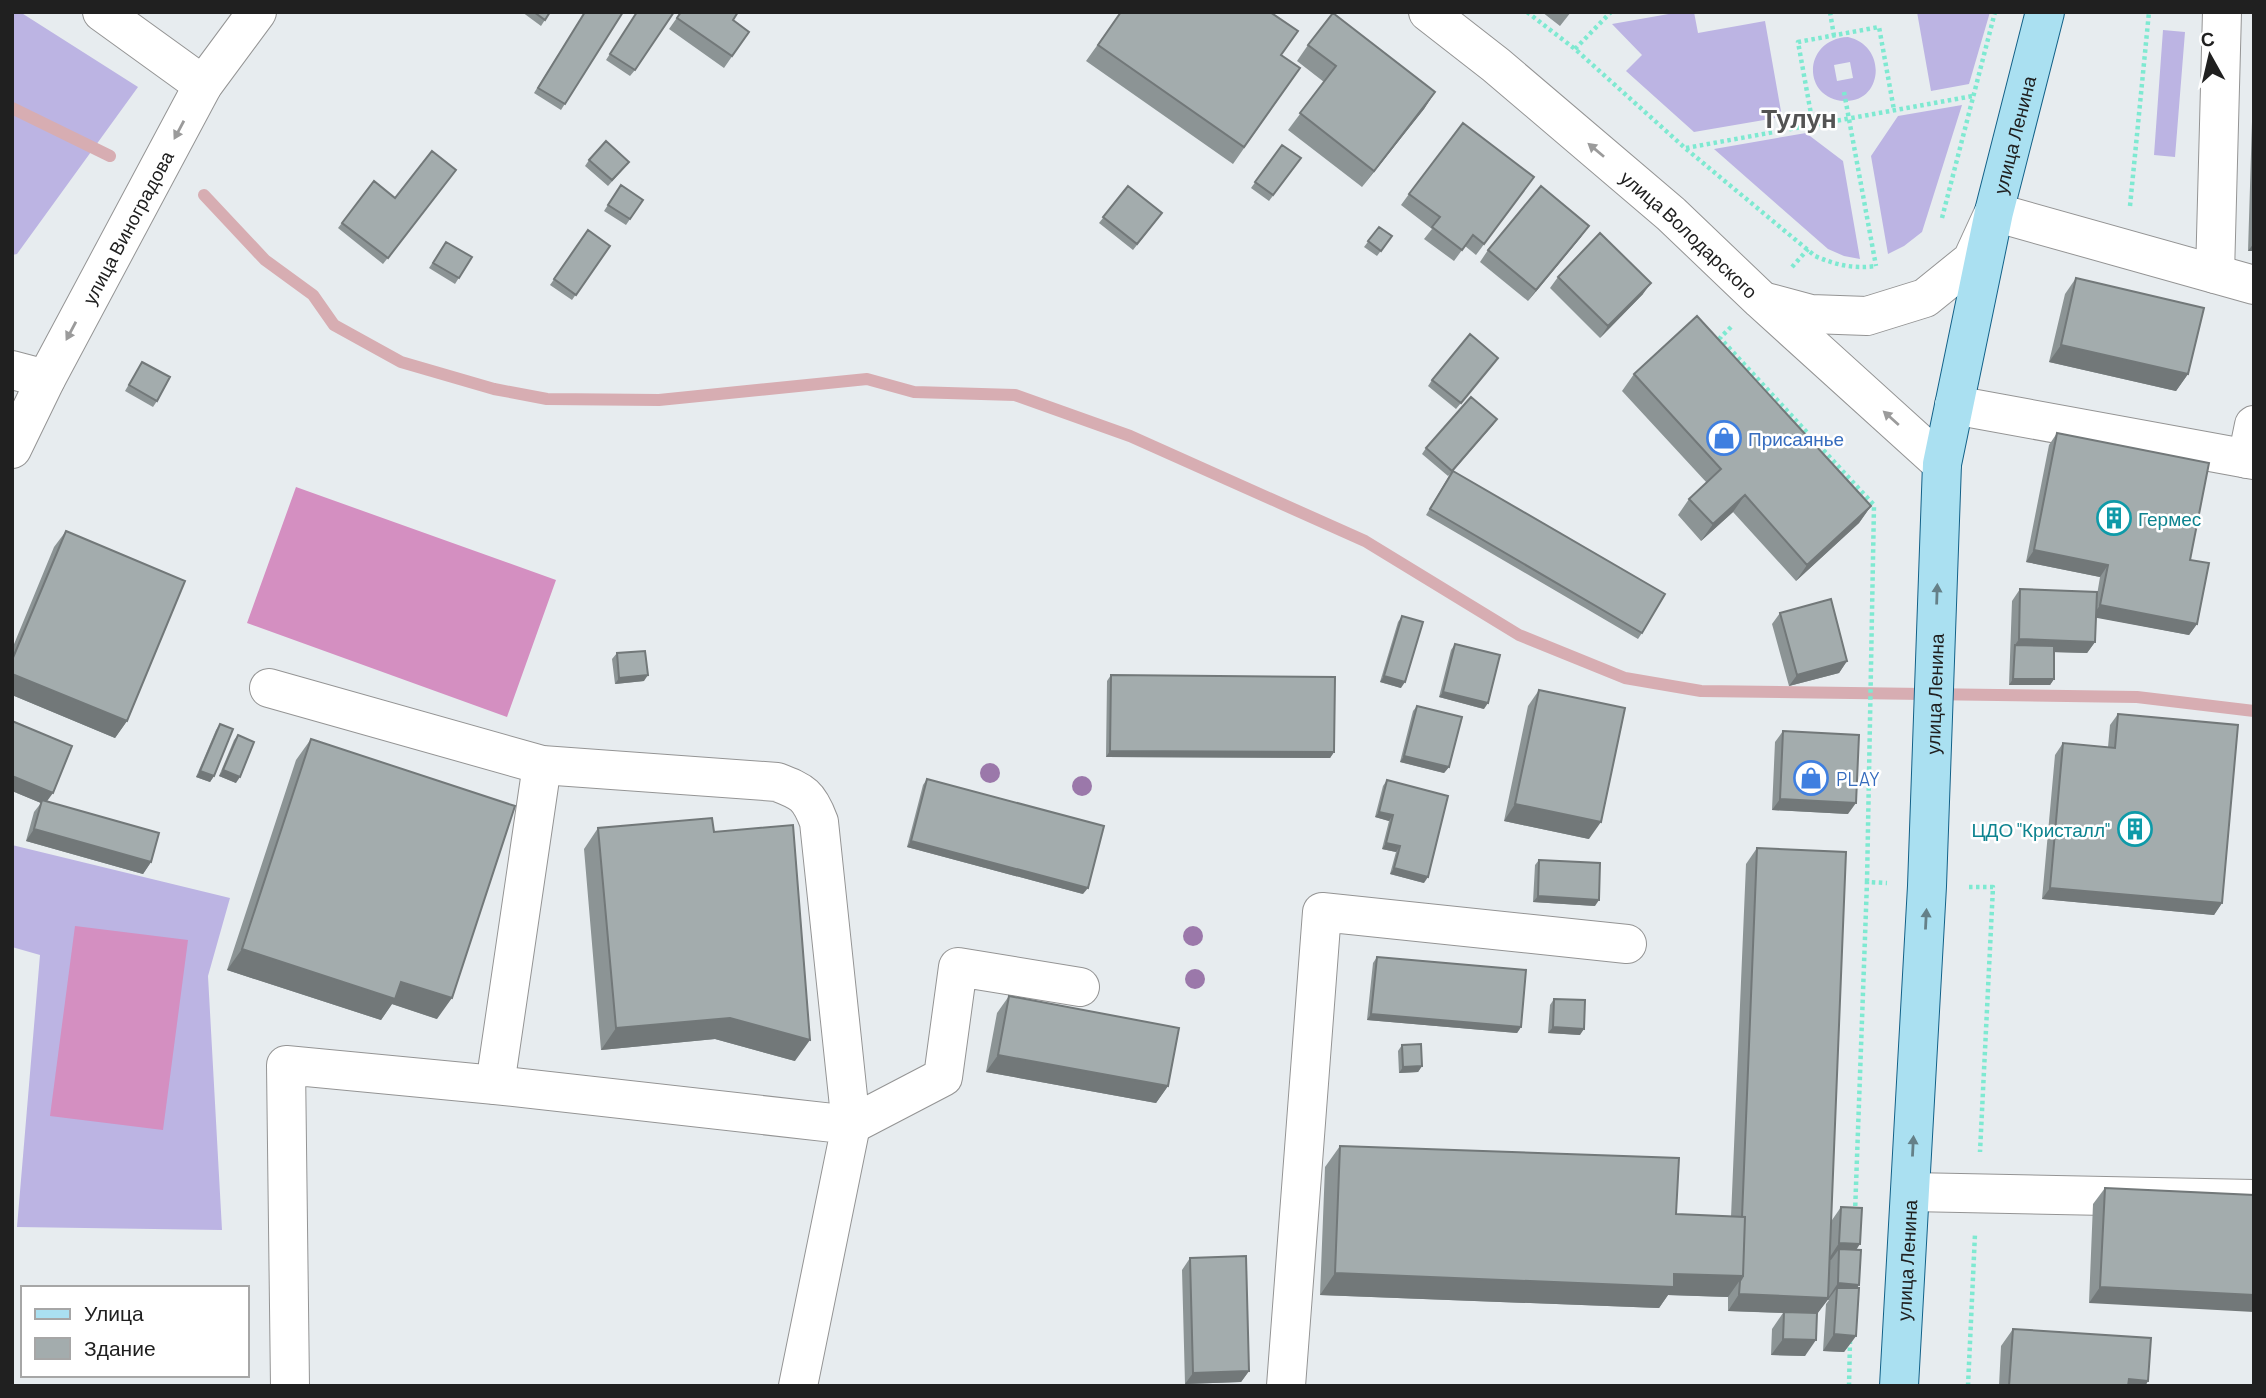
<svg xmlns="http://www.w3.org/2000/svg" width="2266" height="1398" viewBox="0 0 2266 1398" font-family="Barlow,sans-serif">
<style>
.grass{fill:#bcb4e3;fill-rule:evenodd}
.pitch{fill:#d48fc1}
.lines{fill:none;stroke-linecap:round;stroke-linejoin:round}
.stream{stroke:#d7adb2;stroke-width:12}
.minor-casing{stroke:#949494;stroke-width:40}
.major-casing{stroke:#136188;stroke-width:40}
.path{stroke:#7ee9d1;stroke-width:4.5;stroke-dasharray:3.5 3.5;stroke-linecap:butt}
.minor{stroke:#fff;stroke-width:38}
.major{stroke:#aae0f1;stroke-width:38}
.tree{fill:#9b78aa}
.wall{fill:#8c9495}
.shaded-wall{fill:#727879}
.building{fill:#a3acad;stroke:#727879;stroke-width:2}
.oneway{fill:#9b9b9b}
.oneway2{fill:#658088}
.labels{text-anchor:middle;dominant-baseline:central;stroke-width:5;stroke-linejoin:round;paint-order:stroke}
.street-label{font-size:19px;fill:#202020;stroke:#fff}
.shop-label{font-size:19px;fill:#366cbe;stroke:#fff;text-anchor:start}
.culture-label{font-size:19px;fill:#0d838f;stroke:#fff;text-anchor:start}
.district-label{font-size:26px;font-weight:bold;fill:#535353;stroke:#fff}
</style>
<rect width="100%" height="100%" fill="#e7ecef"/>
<path class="grass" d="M12,12h8l118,75 -121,167 -5,1z
M1680,12h14l4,21 67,-12 17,96 -88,15 -68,-61 16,-16 -30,-31z
M1917,12h73l-21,72 -38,7z
M2163,30l22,2 -10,125 -21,-2z
M1848,37c40,9 35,66 -4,64 -43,-3 -41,-62 4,-64zM1850,62l3,16 -16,3 -3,-16z
M1962,105l-40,127 -18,14 -16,8 -17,-98 27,-40z
M1806,133l37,28 17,98 -16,-3 -16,-7 -114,-100z
M12,845l218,53 -22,78 14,254 -205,-3 23,-272 -28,-8z"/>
<path class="pitch" d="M296,487l260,93 -49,137 -260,-94z
M75,926l113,14 -25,190 -113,-14z"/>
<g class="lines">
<path class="stream" d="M12,108l98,48
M204,195l61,65 48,35 21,30 67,37 93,27 53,10 112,1 208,-21 47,13 101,3 115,41 235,105 154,94 106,43 76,13 436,6 117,14"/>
<g class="minor-casing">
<g id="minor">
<path d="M102,12l101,73"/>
<path id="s1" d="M1428,12l68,53 175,149 90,86 181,164"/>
<path d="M2215,274l7,-262"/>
<path d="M1766,302l45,12 56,2 58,-18 47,-38 22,-48 260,73"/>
<path d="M12,370l34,9"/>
<path d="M1954,405l300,55"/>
<path id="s2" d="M12,449l34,-70 157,-294 54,-73"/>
<path d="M2247,459l7,-34"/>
<path d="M269,688l273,77 235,17c26,10 32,13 42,40l32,303 92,-48 15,-110 122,20"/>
<path d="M495,1085l47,-320"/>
<path d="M1911,1192l343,7"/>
<path d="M290,1386l-4,-321 209,20 356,40 -53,261"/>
<path d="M1286,1386l36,-474 305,32"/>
</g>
</g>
<g class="major-casing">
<g id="major">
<path id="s3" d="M1899,1386l28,-500 15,-422 52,-252 51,-200"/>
</g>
</g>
<path class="path" d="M1527,12l48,37 110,99 130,108c21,9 38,13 61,10
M1830,12l4,24
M1575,49l36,-37
M1844,92l32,174
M1813,125l-15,-83 81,-15 15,83
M1686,148l287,-52
M2130,206l19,-194
M1942,218l53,-206
M1792,267l16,-18
M1731,327l-11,11 154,167 -7,377
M1969,887h24l-13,265
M1855,1213l12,-331 20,1
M1849,1386l1,-45
M1968,1386l7,-152"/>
<use href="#minor" class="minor"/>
<use href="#major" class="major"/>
</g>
<g class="tree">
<circle cx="990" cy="773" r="10"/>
<circle cx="1082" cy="786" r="10"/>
<circle cx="1193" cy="936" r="10"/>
<circle cx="1195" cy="979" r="10"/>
</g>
<path class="wall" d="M522,12h28l-9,14z
M585,12h38l-62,98 -27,-17z
M637,12l-2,58 -5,6 -24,-16z
M681,12l52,8 16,12 -25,36 -55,-39z
M1121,12l160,43 19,13 -67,96 -147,-103z
M1542,12h29l-11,14z
M1308,45l127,47 -11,17 -62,78 -74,-57 36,-48 -27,-21z
M2254,57v194h-6z
M1282,145l19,13 -32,43 -18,-13z
M589,160l36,7 -17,19 -23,-20z
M456,170l-73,94 -45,-36 36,-47 21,17z
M621,185l22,15 -17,25 -22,-14z
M1128,186l34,27 -29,37 -34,-27z
M1526,188l-50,67 -11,-9 -11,15 -30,-22 8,-10 -31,-24 8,-11z
M1379,227l13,9 -15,20 -13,-9z
M588,230l22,16 -38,54 -22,-15z
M1581,237l-53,64 -48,-39 8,-12z
M446,242l26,15 -17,27 -26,-16z
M1558,277l85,17 -43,44 -50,-50z
M2076,278l112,96 -12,17 -127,-29 16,-68z
M142,362l15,39 -4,6 -28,-16z
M1494,363l-38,46 -28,-23 4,-6z
M1634,374l237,132 -12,17 -63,58 -63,-69 -32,29 -23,-26 11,-16 18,-16 -85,-92z
M1497,419l-44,52 189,162 -4,6 -212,-124 24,-41 -2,2 -26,-22 4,-6z
M2057,433l133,127 7,64 -8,11 -93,-18 -1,25 -8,11 -33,-1v27l-4,6h-41l3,-84 8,-12 77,6 3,-18 -74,-15 23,-117z
M66,531l61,190 -12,17 -103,-43v-46l42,-102z
M1780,613l67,48 -8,12 -50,13 -17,-62z
M1402,616l-1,72 -21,-6 18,-60z
M1455,644l29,65 -45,-12 12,-47z
M617,653l27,28 -29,3 -3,-25z
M1111,675l223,77 -4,6 -224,-1 1,-76z
M1539,690l50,149 -85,-18 24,-115z
M1417,706l32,61 -5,6 -44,-11 13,-51z
M2118,714l104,189 -8,12 -172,-16 13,-144 8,-12 45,4 2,-22z
M220,724l-6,52 -4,6 -14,-5 20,-47z
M1783,731l65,83 -76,-4 3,-68z
M238,735l-2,48 -17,-7 15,-36z
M311,739l126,280 -45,-15 -11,16 -154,-50 69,-210z
M927,779l156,115 -176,-47 16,-62z
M1387,780l37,103 -34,-9 6,-22 -14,-3 7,-28 -14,-4 8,-31z
M12,791l35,11 104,60 -8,12 -117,-33 8,-29 7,-9z
M598,828l116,4 81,229 -80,-22 -114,11 -17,-201z
M1757,848l75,372 9,-13 15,43 3,35 -2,3 -1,48 -12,16 -21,-1 3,-47 3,-4h-2l-10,14 -12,42 -34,-1 1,-26 11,-16 -55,-2v-14l-60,-2 -9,13 -339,-13 5,-128 15,-21 336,68 55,3 15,-353z
M1539,860l56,46 -62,-4 2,-37z
M1377,957l144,70 -4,6 -150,-13 6,-57z
M1009,996l159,90 -12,17 -170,-31 11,-59z
M1554,999l26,36 -32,-2 2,-28z
M1402,1045l20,21 -4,6 -19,1 -1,-22z
M2105,1188l149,7 -165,108 4,-99z
M1190,1258l59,113 -8,11 -56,2 -3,-114z
M2013,1329l135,52 -3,5h-146l2,-40z"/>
<path class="shaded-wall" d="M1435,92l-11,17 -62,78 12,-16z
M1589,226l-8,11 -53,64 8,-11z
M2254,243v8h-6z
M1651,283l-8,11 -43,44 8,-12z
M2061,345l127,29 -12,17 -127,-29z
M1497,419l-4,6 -45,51 4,-5z
M1745,495l-12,17 -32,29 12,-17z
M1871,506l-12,17 -63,58 11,-16z
M2034,550l74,15 -8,12 -74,-15z
M2100,605l97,19 -8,11 -97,-18z
M2019,639l76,3 -8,11 -72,-2v-6z
M1847,661l-8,12 -50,13 8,-11z
M12,674l115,47 -12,17 -103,-43z
M648,675l-4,6 -29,3 4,-6z
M1384,676l21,6 -4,6 -21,-6z
M2013,679h41l-4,6h-41z
M1443,692l45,11 -4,6 -45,-12z
M1110,751l224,1 -4,6 -224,-1z
M1404,756l45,11 -5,6 -44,-11z
M223,770l17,7 -4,6 -17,-7z
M200,771l14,5 -4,6 -14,-5z
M12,776l41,17 -8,11 -3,-4 -1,3 -29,-12z
M1780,799l76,4 -8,11 -76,-4z
M1515,804l86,18 -12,17 -85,-18z
M1379,812l14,3 -4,6 -14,-4z
M34,829l117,33 -8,12 -117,-33z
M911,841l177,47 -5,6 -176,-47z
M1386,843l14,3 -4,6 -14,-3z
M1394,868l34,9 -4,6 -34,-9z
M2050,888l172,15 -8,12 -172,-16z
M1538,896l61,4 -4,6 -62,-4z
M242,949l159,33 51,16 -15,21 -45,-15 -11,16 -154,-50z
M1371,1014l150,13 -4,6 -150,-13z
M730,1018l80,22 -15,21 -80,-22 -114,11 15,-22z
M1553,1027l31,2 -4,6 -32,-2z
M998,1055l170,31 -12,17 -170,-31z
M1422,1066l-4,6 -19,1 4,-6z
M1839,1243l21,1 -11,17 -10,-12 -8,11h-3z
M1335,1273l339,1 69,2 -15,21 -60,-2 -9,13 -339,-13z
M1838,1283l21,2 -11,16 -11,-13 -20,26 -89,-3 11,-17 89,4z
M2100,1287l154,8v17l-165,-9z
M1834,1334l22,2 -12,16 -21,-1z
M1783,1339l33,1 -11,16 -34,-1z
M1249,1371l-8,11 -56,2 8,-11z
M2129,1379l19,2 -3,5h-21z"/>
<path class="building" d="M534,12h16l-5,8z
M585,12h38l-58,92 -27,-16z
M637,12h37l-39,58 -25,-16z
M681,12h57l-5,8 16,12 -17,24 -55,-38z
M1121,12h149l28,19 -17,24 19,13 -56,79 -146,-102z
M1333,13l102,79 -61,79 -74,-58 36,-47 -28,-21z
M1463,123l71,54 -50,67 -11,-9 -11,15 -30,-23 8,-10 -31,-23z
M606,141l23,21 -17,18 -23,-20z
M1282,145l19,13 -28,37 -18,-13z
M432,151l24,19 -68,88 -46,-35 32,-42 21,17z
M621,185l22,15 -13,19 -22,-14z
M1128,186l34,27 -25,31 -34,-27z
M1541,186l48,40 -53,64 -48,-40z
M1379,227l13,9 -11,15 -13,-10z
M588,230l22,16 -34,49 -22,-16z
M1600,233l51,50 -43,43 -50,-49z
M446,242l26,15 -13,21 -26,-15z
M2076,278l128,30 -16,66 -127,-29z
M1697,316l174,190 -64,59 -62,-70 -32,29 -24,-25 32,-30 -87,-95z
M1470,334l28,24 -37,45 -29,-23z
M142,362l28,15 -13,24 -28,-16z
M1471,397l26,22 -45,52 -26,-23z
M2057,433l152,30 -19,97 19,3 -12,61 -97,-19 8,-40 -74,-15z
M1453,471l212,123 -23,39 -212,-124z
M66,531l119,50 -58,140 -115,-47v-14z
M2020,589l77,3 -2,50 -76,-3z
M1831,599l16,62 -50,14 -17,-62z
M1402,616l21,6 -18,60 -21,-6z
M1455,644l45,11 -12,48 -45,-11z
M2015,645l39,1v33h-41z
M645,651l3,24 -29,3 -2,-25z
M1111,675l224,2 -1,75 -224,-1z
M1539,690l86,18 -24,114 -86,-18z
M1417,706l45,11 -13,50 -45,-11z
M2118,714l120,11 -16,178 -172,-15 13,-145 52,5z
M12,721l60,25 -19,47 -41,-17z
M220,724l13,5 -19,47 -14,-5z
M1783,731l76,4 -3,68 -76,-4z
M238,735l16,7 -14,35 -17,-7z
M311,739l204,67 -63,192 -51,-16 -6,17 -153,-50z
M927,779l177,47 -16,62 -177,-47z
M1387,780l61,16 -20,81 -34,-9 6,-22 -14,-3 7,-28 -14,-3z
M42,800l117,33 -8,29 -117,-33z
M712,818l2,14 79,-7 17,215 -80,-22 -114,10 -18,-200z
M1757,848l89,4 -18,446 -89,-4 1,-13 3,-5 2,-59h-3z
M1539,860l61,3 -1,37 -61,-4z
M1377,957l149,13 -5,57 -150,-13z
M1009,996l170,32 -11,58 -170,-31z
M1554,999l31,1 -1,29 -31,-2z
M1421,1044l1,22 -19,1 -1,-22z
M1340,1146l339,12 -3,56 69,3 -2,59 -69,-2v13l-339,-14z
M2105,1188l149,7v100l-154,-8z
M1841,1207l21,1 -2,36 -21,-1z
M1839,1249l22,1 -2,35 -21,-2z
M1246,1256l3,115 -56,2 -3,-115z
M1837,1288h22l-3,48 -22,-2z
M1784,1312l33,1 -1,27 -33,-1z
M2013,1329l138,9 -3,43 -19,-2 -1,7h-119z"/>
<defs><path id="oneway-solid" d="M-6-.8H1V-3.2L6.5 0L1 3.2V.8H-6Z" transform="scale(1.75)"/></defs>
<g class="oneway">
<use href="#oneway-solid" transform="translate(179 130) rotate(118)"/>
<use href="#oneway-solid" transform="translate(1596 150) rotate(-140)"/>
<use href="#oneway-solid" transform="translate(71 331) rotate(118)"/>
<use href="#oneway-solid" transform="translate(1891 418) rotate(-138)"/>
</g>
<g class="oneway2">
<use href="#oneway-solid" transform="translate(1937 594) rotate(-88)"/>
<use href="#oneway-solid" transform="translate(1926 919) rotate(-87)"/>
<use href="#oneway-solid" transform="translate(1913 1146) rotate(-87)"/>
</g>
<defs>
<g id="shop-ring" transform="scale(1.75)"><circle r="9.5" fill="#fff" stroke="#3f7fe0" stroke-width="1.5"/><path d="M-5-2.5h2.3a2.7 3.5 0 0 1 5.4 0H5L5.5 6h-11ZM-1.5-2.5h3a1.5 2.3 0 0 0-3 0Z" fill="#3f7fe0"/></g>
<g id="building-ring" transform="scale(1.75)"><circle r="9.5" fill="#fff" stroke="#0f9aa8" stroke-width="1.5"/><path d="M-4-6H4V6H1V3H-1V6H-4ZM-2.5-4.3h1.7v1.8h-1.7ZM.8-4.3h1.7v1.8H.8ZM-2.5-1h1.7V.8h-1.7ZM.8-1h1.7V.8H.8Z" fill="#0f9aa8"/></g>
</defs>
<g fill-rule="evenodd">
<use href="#shop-ring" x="1724" y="438"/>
<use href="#building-ring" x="2114" y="518"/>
<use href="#shop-ring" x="1811" y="778"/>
<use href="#building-ring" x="2135" y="829"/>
</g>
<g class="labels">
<g class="street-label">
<text stroke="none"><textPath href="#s3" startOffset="1260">улица Ленина</textPath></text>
<text stroke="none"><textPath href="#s2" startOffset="250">улица Виноградова</textPath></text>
<text stroke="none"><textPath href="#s1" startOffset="343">улица Володарского</textPath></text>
<text stroke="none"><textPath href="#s3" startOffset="693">улица Ленина</textPath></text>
<text stroke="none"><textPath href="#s3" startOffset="126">улица Ленина</textPath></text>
</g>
<g class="shop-label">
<text x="1748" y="438">Присаянье</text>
<text x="1836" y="778">PLAY</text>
</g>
<g class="culture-label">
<text x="2138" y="518">Гермес</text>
<text x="2110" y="829" text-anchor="end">ЦДО "Кристалл"</text>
</g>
<g class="district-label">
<text x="1799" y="117">Тулун</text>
</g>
</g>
<rect width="2266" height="1398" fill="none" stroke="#202020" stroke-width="28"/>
<rect x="21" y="1286" width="228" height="91" fill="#ffffff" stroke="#a6a6a6" stroke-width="2"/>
<rect x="35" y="1309" width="35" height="10" fill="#aae0f1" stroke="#a6a6a6" stroke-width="2"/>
<text x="84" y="1321" font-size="21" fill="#202020">Улица</text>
<rect x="35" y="1338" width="35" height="21" fill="#a3acad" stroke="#a6a6a6" stroke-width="2"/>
<text x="84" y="1356" font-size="21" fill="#202020">Здание</text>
<g transform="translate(2210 56) rotate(352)" stroke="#ffffff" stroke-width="5" paint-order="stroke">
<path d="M0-5L12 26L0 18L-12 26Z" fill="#202020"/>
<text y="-10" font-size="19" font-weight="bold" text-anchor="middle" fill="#202020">С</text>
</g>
</svg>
